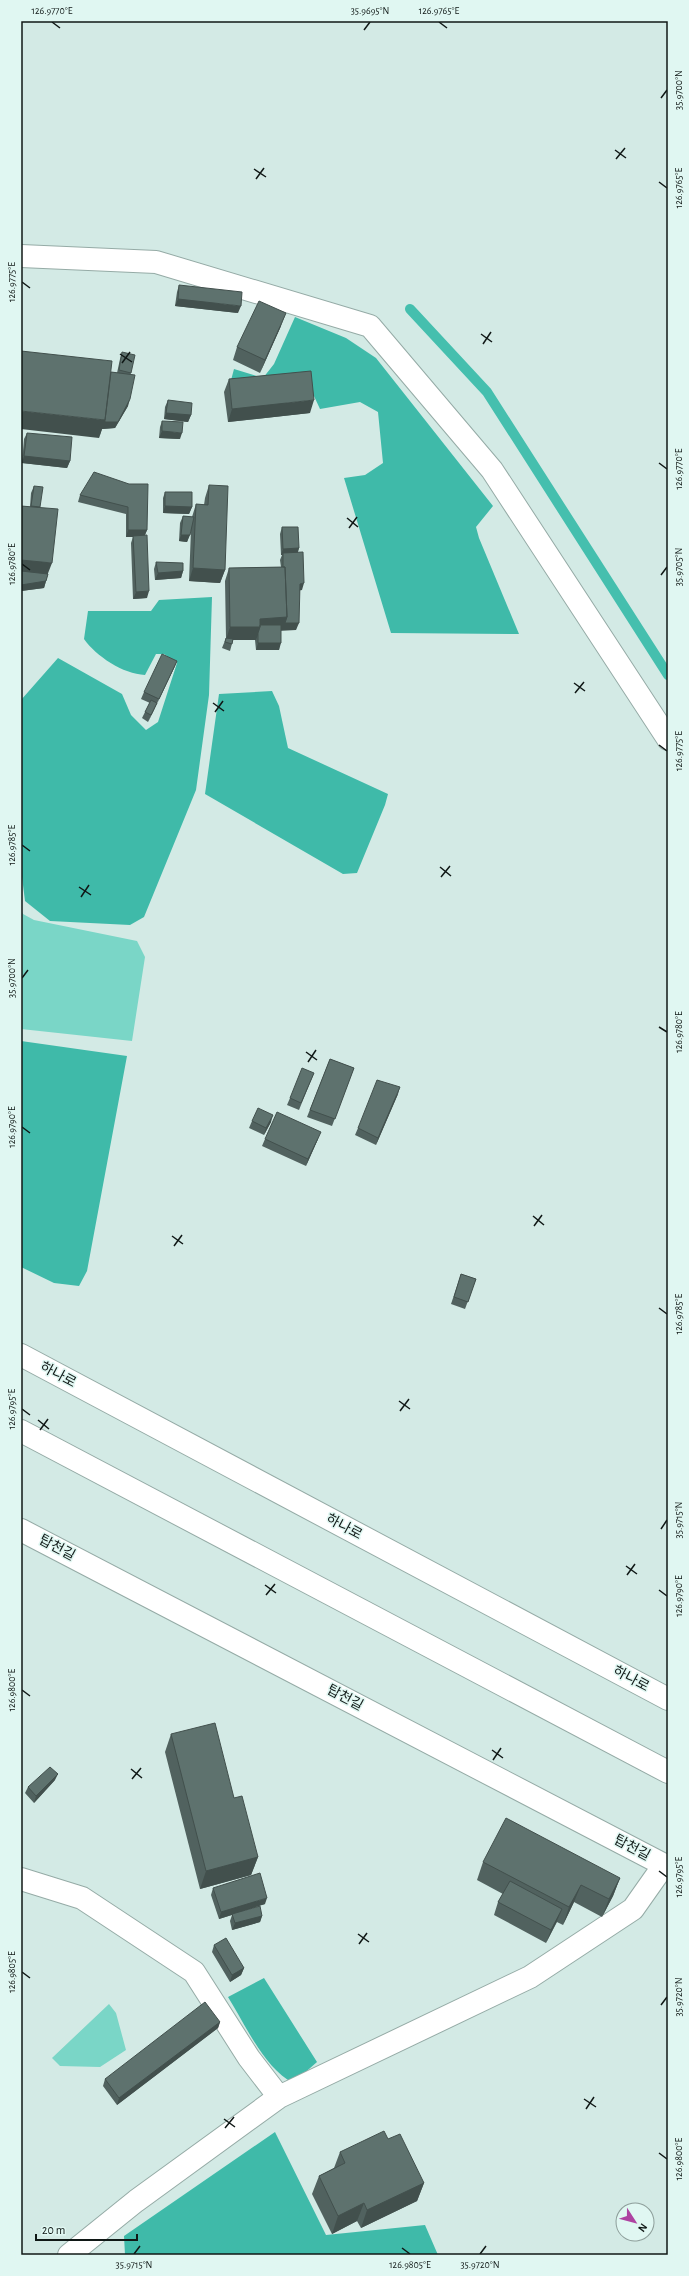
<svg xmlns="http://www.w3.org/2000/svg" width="689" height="2276" viewBox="0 0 689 2276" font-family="'Alegreya Sans','Noto Sans KR',sans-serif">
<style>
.green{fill:#7ad6c7}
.forest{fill:#3fbaa9}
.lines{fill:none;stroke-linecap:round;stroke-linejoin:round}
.stream{stroke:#45bfae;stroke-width:10}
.minor-casing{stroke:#95aba6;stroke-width:24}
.tertiary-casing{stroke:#95aba6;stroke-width:24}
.minor{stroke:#fff;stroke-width:22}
.tertiary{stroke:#fff;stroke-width:22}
.wall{fill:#51625f}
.shaded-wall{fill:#42504d}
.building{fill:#5e726e;stroke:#42504d}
.ticks{fill:none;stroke:#101816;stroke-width:1.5}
.labels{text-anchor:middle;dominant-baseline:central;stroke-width:3;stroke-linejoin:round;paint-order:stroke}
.street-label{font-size:14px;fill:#101816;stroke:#e0f7f2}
.neatline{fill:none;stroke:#101816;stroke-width:1.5}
.ticks-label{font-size:10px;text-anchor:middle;fill:#101816}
</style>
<rect width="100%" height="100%" fill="#d3eae5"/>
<path class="green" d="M21,910l2,4 11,6 103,21 8,16 -13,84 -111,-12z
M109,2004l7,9 10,37 -26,17 -40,-1 -8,-8z"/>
<path class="forest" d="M295,317l51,21 30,20 117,148 -17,21 3,11 40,96 -128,-1 -47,-155 21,-3 18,-12 -5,-51 -18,-10 -40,7 -13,-28 -77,3 4,-15 29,9 11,-14z
M212,597l-3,98 -13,95 -52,127 -14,8 -80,-4 -25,-20 -4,-32v-169l37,-42 64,36 9,21 15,15 12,-8 19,-59 -13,-9h-8l-11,21c-22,-1 -49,-19 -61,-36l4,-28h63l8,-11z
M272,691l7,15 9,42 100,46 -3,11 -28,68 -14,1 -138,-80 14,-100z
M21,1041l106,15 -40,215 -8,15 -25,-3 -33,-16z
M264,1978l53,84 -24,21c-29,-15 -48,-59 -65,-86z
M275,2132l51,103 99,-10 13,30h-313l-1,-19z"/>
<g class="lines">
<path class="stream" d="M410,309l77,83 181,283"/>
<g class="minor-casing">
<path id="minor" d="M21,256l135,6 214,64 122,144 176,269
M21,1530l647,337
M21,1879l61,19 112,74 55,86 30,39
M69,2255l67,-54 143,-104 251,-120 103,-68 31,-44"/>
</g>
<g class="tertiary-casing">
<path id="tertiary" d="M21,1355l647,344
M21,1431l647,341"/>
</g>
<use href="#minor" class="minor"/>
<use href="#tertiary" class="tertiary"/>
</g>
<path class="wall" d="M179,285l59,28 -63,-7 2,-14z
M281,326l-21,47 -27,-13 4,-13z
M122,352l9,21 -1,2 -2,31 -13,22 -13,1 -3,9 12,-66 6,1 3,-14z
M229,379l81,34 -82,9 -4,-30z
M168,400l23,15 -3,7 -24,-3 1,-12z
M162,421l18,18 -21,-1 1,-11z
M27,433l43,28 -3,7 -45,-5 2,-24z
M129,484l18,46 -2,5 2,63 -14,1 -2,-56 2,-6h-7v-23l-48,-12 2,-7z
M209,485l16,85 -5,13 -31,-2 2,-51 -4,12 -8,-1 1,-18 3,-7 9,1 4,-13 8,1 1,-7z
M34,486l6,22 8,66 -4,14 -23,3v-85l9,1 1,-14z
M165,492l27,15 -3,7 -26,-1v-15z
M282,527l17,21 -1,4 4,38h-2l-4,40h-15l-2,20h-23l-1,-10h-22l-3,11 -8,-3 4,-10 -1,-57 4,-13 52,-1 -1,-7 2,-5h-1l-1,-21z
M156,562l27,9 -2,7 -26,2 -1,-11z
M177,661l-3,7 -26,54 -6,-4 3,-6 5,-9 -9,-4 3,-7z
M330,1059l24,9 -22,58 -25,-9z
M314,1073l-15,37 -12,-5 3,-7z
M398,1094l-22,51 -21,-10 3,-7z
M252,1121l19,1 -7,13 -15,-7z
M265,1139h53l-12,27 -44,-20z
M461,1274l15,5 -11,30 -14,-5z
M171,1734l63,64 24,59 -7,18 -51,14 -35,-137z
M55,1780l-21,23 -9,-10 3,-6z
M483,1862l137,16 -7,18 -11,21 -28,-15 -11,23 -6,-3 -11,21 -52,-28 4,-13 5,-8 -26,-14z
M213,1888l52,16 -23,7 20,5 -2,6 -28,8 -2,-9 2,-6 -13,4 -8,-24z
M214,1945l30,23 -3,7 -11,7 -18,-30z
M220,2022l-2,6 -101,77 -14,-19 2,-7z
M388,2139l36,44 -7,18 -56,27 -4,-7 -25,13 -20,-40 7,-18 15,-8 6,-16z"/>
<path class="shaded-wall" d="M178,299l63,7 -3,7 -63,-7z
M286,313l-5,13 -21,47 5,-13z
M130,399l-2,7 -13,22 -13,1 -3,9 -78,-9v-18l84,9z
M314,400l-4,13 -82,9 4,-13z
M166,413l25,2 -3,7 -24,-3z
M162,431l20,2 -2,6 -21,-1z
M24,456l46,5 -3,7 -45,-5z
M165,506l27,1 -3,7 -26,-1z
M128,530h19l-3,7h-18z
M181,535h9l-3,7 -8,-1z
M299,548l-2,6 -14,-1 -1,2h-1l2,-6z
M21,560l31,3 -7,18 -24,-3z
M193,568l32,2 -5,13 -31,-2z
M183,571l-2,7 -26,2 3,-7z
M46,581l-2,7 -23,3v-6z
M304,583l-2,7 -5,1 3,-7z
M149,591l-2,7 -14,1 3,-7z
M287,617l12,6 -3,7 -37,2 -3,8h-30l4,-13 30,-8z
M258,643h23l-2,7h-23z
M177,661l-3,7 -18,38 3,-7z
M157,703l-3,7 -6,12 3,-7z
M400,1087l-2,7 -22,51 2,-7z
M273,1115l-2,7 -7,13 2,-7z
M321,1132l-3,7 -12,27 2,-7z
M58,1774l-3,6 -21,23 2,-7z
M258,1857l-7,18 -51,14 6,-18z
M620,1878l-7,18 -11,21 7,-18z
M581,1885l-7,17 -11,23 6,-18z
M267,1898l-2,6 -46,15 2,-7z
M562,1909l-5,12 -11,22 5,-13z
M262,1916l-2,6 -28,8 3,-7z
M244,1968l-3,7 -11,7 2,-7z
M220,2022l-2,6 -101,77 2,-7z
M424,2183l-7,18 -56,27 6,-18z
M364,2203l-7,18 -25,13 6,-18z"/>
<path class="building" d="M179,285l63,7 -1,14 -63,-7z
M259,301l27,12 -21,47 -28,-13z
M21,351l91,10 -7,59 -84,-9z
M122,352l13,3 -4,18 -12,-3z
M311,371l3,29 -82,9 -3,-30z
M111,372l24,3 -5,24 -12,23h-13v-2z
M168,400l24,3 -1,12 -25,-2z
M162,421l21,1 -1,11 -20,-2z
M27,433l45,4 -2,24 -46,-5z
M94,472l35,12h19l-1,46h-19v-23l-48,-12z
M209,485l19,1 -3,84 -32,-2 3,-64 12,1z
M34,486l9,1 -3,20 -9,-1z
M165,492h27v15l-27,-1z
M21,506l37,3 -6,54 -31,-3z
M183,516l11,1 -4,18h-9z
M282,527h16l1,21 -16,1z
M147,535l2,56 -13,1 -3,-56z
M303,552l1,31 -4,1 -1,39h-14l2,-6 -2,-50h-2v-14z
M156,562l27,1v8l-25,2z
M285,567l2,50 -27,2v8h-30l-1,-59z
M21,571l27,3 -2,7 -25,4z
M260,625h21v18h-23v-10l2,-6z
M226,638l7,1 -1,5 -7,-2z
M162,654l15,7 -18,38 -15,-7z
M151,700l6,3 -6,12 -6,-3z
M330,1059l24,9 -19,51 -25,-9z
M302,1068l12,5 -13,30 -11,-5z
M377,1080l23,7 -22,51 -20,-10z
M258,1108l15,7 -7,13 -14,-7z
M277,1112l44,20 -13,27 -43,-20z
M461,1274l15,5 -8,23 -14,-5z
M215,1723l19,75 8,-2 16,61 -52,14 -35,-137z
M50,1767l8,7 -22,22 -8,-9z
M506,1818l114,60 -11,21 -28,-14 -12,22 -86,-45z
M260,1873l7,25 -46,14 -8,-24z
M510,1881l52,28 -11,21 -53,-28z
M260,1906l2,10 -27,7 -3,-9z
M226,1938l18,30 -12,7 -18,-30z
M205,2002l15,20 -101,76 -14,-19z
M384,2131l4,8 12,-5 24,49 -57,27 -3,-7 -26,13 -19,-40 26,-13 -5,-11z"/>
<path class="ticks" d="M52,22l8,6M439,22l8,6M364,30l6,-8M661,98l6,-8M615,150l11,8M616,159l9,-11M254,169l12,8M256,179l8,-11M659,182l8,6M22,282l8,6M481,334l11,8M483,344l8,-12M120,354l12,8M122,363l8,-11M659,463l8,6M347,518l11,9M349,528l8,-11M22,564l8,6M661,575l6,-8M574,683l11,8M575,693l9,-11M213,703l11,8M215,712l8,-11M659,745l8,6M22,845l8,6M440,867l11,9M441,877l9,-11M79,887l12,8M81,897l8,-12M22,978l6,-8M659,1027l8,5M306,1052l11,8M308,1062l8,-12M22,1127l8,6M533,1216l11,9M534,1226l8,-11M172,1236l11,8M174,1246l8,-11M659,1308l8,6M399,1401l11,8M22,1409l8,6M400,1411l9,-12M38,1420l11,9M40,1430l8,-11M661,1529l6,-9M626,1566l11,8M627,1575l8,-11M265,1585l11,8M659,1590l8,6M266,1595l9,-11M22,1690l8,6M492,1750l11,8M493,1760l8,-12M131,1769l11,9M132,1779l9,-11M659,1871l8,6M358,1934l11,8M359,1944l8,-11M22,1972l8,6M661,2005l6,-8M584,2099l12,8M586,2109l8,-12M224,2119l11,8M225,2128l9,-11M659,2153l8,6M402,2248l8,6M134,2254l6,-8M480,2254l6,-8"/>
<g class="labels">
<g class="street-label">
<text transform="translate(58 1375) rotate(28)">하나로</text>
<text transform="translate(344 1527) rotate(28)">하나로</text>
<text transform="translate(57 1548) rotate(28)">탑천길</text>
<text transform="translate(631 1679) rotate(28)">하나로</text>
<text transform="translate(345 1698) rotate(28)">탑천길</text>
<text transform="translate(632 1848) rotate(28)">탑천길</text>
</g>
</g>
<rect width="689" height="2276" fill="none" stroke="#e0f7f2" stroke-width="44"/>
<g transform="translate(635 2222) rotate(126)"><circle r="19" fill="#e0f7f2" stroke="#8d9e9a"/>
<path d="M0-3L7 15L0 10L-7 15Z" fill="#ae43a2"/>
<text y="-6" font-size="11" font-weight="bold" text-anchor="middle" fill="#101816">N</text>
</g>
<path d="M36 2234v6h101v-6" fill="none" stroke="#101816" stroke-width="2"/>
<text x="42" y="2234" font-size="12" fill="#101816" stroke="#e0f7f2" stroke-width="3" paint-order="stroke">20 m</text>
<rect x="22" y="22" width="645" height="2232" class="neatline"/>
<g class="ticks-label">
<text x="52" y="14">126.9770°E</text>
<text x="370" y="14">35.9695°N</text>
<text x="439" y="14">126.9765°E</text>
<text transform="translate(678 90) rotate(-90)" y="4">35.9700°N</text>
<text transform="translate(678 188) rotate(-90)" y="4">126.9765°E</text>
<text transform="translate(11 282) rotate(-90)" y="4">126.9775°E</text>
<text transform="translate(678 469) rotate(-90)" y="4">126.9770°E</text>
<text transform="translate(11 564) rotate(-90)" y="4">126.9780°E</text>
<text transform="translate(678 567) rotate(-90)" y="4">35.9705°N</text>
<text transform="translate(678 751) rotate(-90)" y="4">126.9775°E</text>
<text transform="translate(11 845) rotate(-90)" y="4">126.9785°E</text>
<text transform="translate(11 978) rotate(-90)" y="4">35.9700°N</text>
<text transform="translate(678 1032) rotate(-90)" y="4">126.9780°E</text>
<text transform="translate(11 1127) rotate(-90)" y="4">126.9790°E</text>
<text transform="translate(678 1314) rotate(-90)" y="4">126.9785°E</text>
<text transform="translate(11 1409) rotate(-90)" y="4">126.9795°E</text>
<text transform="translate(678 1520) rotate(-90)" y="4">35.9715°N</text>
<text transform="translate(678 1596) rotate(-90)" y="4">126.9790°E</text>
<text transform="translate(11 1690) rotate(-90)" y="4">126.9800°E</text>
<text transform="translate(678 1877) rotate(-90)" y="4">126.9795°E</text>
<text transform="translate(11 1972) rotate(-90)" y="4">126.9805°E</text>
<text transform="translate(678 1997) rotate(-90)" y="4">35.9720°N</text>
<text transform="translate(678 2159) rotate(-90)" y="4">126.9800°E</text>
<text x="134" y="2268">35.9715°N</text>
<text x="410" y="2268">126.9805°E</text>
<text x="480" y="2268">35.9720°N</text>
</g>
</svg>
